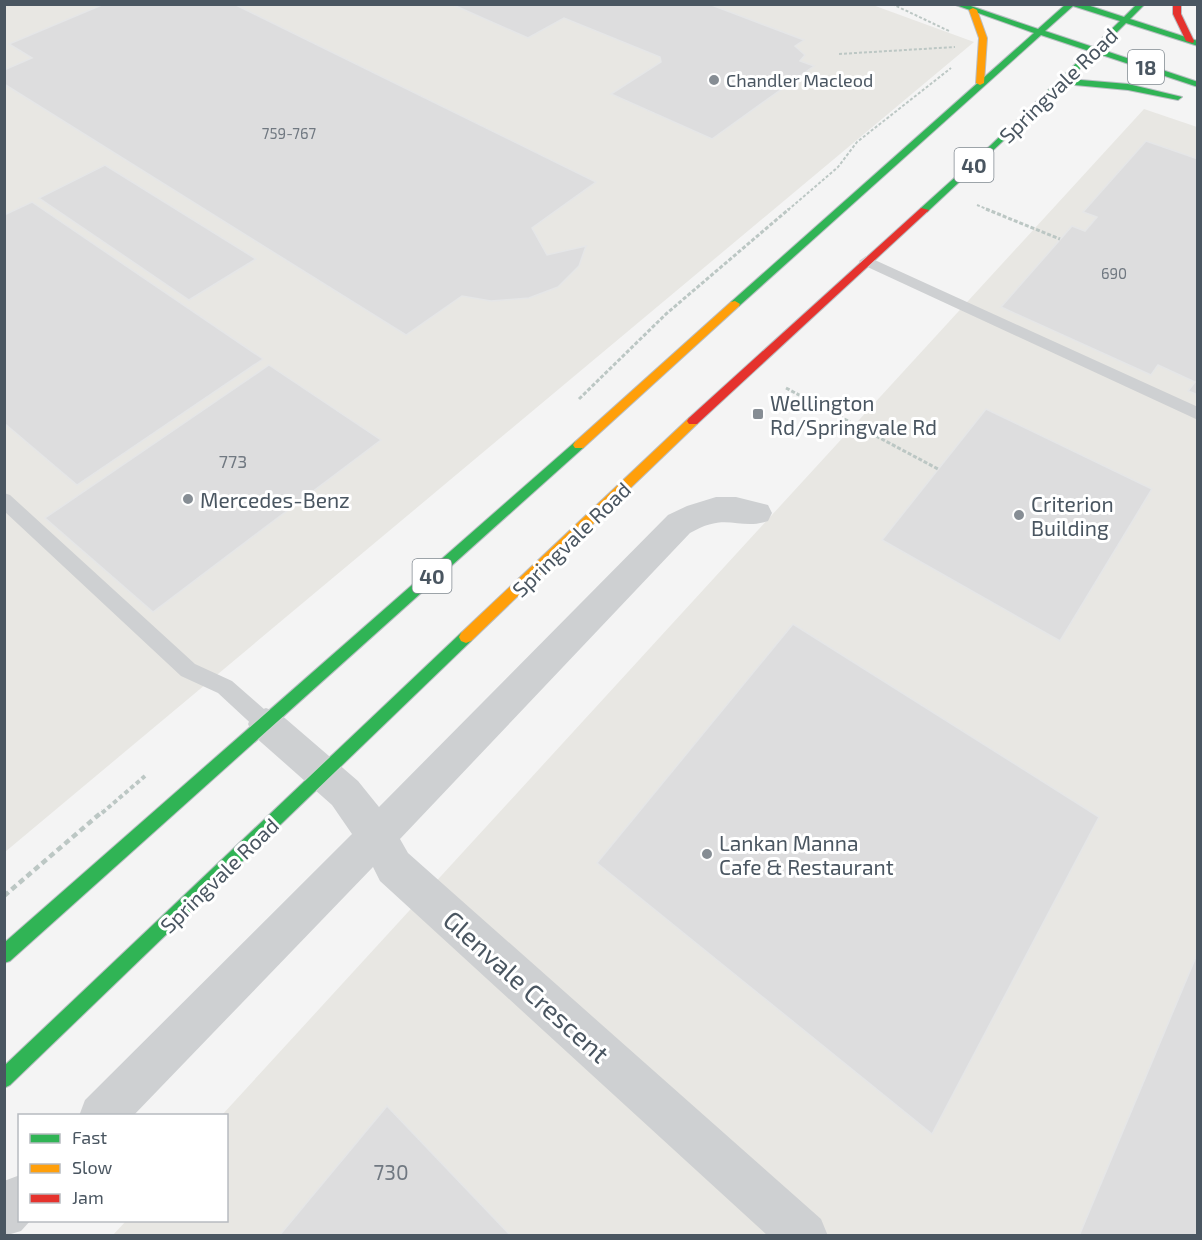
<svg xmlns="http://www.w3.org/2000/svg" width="1202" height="1240" viewBox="0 0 1202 1240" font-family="'Exo 2',sans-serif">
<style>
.commercial{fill:#e8e7e3}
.building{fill:#ddddde;stroke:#e5e6e7;stroke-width:1.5}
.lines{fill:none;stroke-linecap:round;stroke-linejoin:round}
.fast-casing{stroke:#b9bec3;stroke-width:2}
.slow-casing{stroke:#b9bec3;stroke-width:2}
.jam-casing{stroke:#b9bec3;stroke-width:2}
.path-far3{stroke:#bcc7c4;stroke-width:2;stroke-dasharray:3 2;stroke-linecap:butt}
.path-far2{stroke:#bcc7c4;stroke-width:3;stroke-dasharray:4 2;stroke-linecap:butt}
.path-far1{stroke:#bcc7c4;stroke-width:4;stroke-dasharray:4.5 3;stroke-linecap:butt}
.path{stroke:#bcc7c4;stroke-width:4.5;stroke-dasharray:6 4;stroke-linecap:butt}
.lane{fill:#ced0d2;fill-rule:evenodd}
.street{fill:#ced0d2;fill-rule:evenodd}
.fast{fill:#30b455;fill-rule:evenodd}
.slow{fill:#ff9f0a;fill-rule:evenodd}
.jam{fill:#e5322d;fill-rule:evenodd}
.poi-dot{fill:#868d94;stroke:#fff;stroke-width:2}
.labels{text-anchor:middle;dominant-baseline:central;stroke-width:6;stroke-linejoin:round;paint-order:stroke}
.far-number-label{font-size:15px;fill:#707881}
.far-poi-label{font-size:18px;fill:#4a5661;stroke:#fff;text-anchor:start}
.number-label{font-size:18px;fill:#707881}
.shield{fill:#fff;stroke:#808990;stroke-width:1.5}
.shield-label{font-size:20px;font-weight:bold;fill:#4a5661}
.street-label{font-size:21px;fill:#4a5661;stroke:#fff}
.poi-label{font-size:21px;fill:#4a5661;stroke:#fff;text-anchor:start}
.near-number-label{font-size:21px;fill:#707881}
.near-street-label{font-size:26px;fill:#4a5661;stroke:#fff}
</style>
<rect width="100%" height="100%" fill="#f4f4f4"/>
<path class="commercial" d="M870,4l104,38 -969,810v-847z
M1144,109l53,18v1108l-1085,1 14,-15 100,-1v-104l-4,-1z"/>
<path class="building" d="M104,4h130l362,178 -64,46 15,27 39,-9 -7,20 -21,21 -29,11 -38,3 -29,-5 -56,39 -402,-251v-14l28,-12 -23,-14z
M451,4h258l95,36 -9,6 10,9 -5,6 14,5 -102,73 -101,-45 50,-32 -1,-5 -96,-39 -36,20z
M1146,141l52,18v236l-10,-4 7,-9 -37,-17 -7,10 -150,-68 71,-81 13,5 12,-14 -14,-5z
M105,165l151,94 -67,41 -150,-102z
M32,202l231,157 -186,126 -73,-62v-208z
M269,365l112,75 -228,172 -108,-94z
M986,409l166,80 -92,152 -178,-101z
M793,624l306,193 -167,317 -335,-271z
M1198,952v284h-119z
M387,1106l124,130h-232z"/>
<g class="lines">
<g class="fast-casing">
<path id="fast" d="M953,4h12l73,25 28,-25h18l40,13 13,-13h8l-15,15 68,22v5l-72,-23 -26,26 98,33v5l-102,-34 -27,26 59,5 54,13 -4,3 -50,-10 -64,-6 -137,128h-6v-4l70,-63 98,-94 -48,-16 -302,271h-8v-4l303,-269zM1073,6l47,15 -27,26 -48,-16z
M579,441l6,4 -2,3 -573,513 -6,2v-20l571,-501z
M466,631l5,2 2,4 -2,4 -461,444 -6,3v-22l457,-433z"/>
</g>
<g class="slow-casing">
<path id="slow" d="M973,8l4,2 10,28 -3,45 -4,2 -4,-2 3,-45 -10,-28z
M735,301l5,3 -1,2 -156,142h-8l-2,-3 2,-3 156,-140z
M693,417l6,4 -2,3 -226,217 -5,2 -5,-2 -2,-4 2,-4 228,-215z"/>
</g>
<g class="jam-casing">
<path id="jam" d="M1173,4h8v10l13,27 -1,2 -7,-2 -13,-27z
M921,208l8,2 -232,214h-8l-2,-3 2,-3z"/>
</g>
<path class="path-far3" d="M892,4l57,27
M839,54l116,-7
M977,205l12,5
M788,210l50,-43 19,-25 94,-74"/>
<path class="path-far2" d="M986,209l74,30
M786,388l152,81
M579,399l87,-85 123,-105"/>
<path class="path-far1" d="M102,813l43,-37"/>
<path class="path" d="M4,896l99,-85"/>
<path class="lane" d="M866,256l332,151v13l-337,-156 -2,-3z
M4,493l6,2 185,169 37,17 41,36 3,7 -3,7 -7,3 -7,-3 -41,-38 -37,-17 -177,-165z"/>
<path class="street" d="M716,497h20l32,8 4,8 -4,8c-30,10 -41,-10 -78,12l-290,306 8,14 413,366 7,17h-60l-388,-355 -7,-14 -240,249h-54l6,-16 267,-266 -20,-29 -79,-70 -5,-11 5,-11 13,-5 13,5 79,68 21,26 289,-292 19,-9z
M20,1175v45h11l-10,11 -17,5v-55z"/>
<use href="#fast" class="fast"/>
<use href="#slow" class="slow"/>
<use href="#jam" class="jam"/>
</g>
<g class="poi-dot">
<circle cx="714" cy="80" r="6"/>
<rect x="752" y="408" width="12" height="12" rx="3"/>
<circle cx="188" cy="499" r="6"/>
<circle cx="1019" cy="515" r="6"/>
<circle cx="707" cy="854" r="6"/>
</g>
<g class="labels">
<g class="far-number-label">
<text x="289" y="133">759-767</text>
<text x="1114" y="273">690</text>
</g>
<g class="far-poi-label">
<text x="726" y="80">Chandler Macleod</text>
</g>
<g class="number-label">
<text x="233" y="461">773</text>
</g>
<g class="shield">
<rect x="1128" y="50" width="36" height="34" rx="4.5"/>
<rect x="954.5" y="148" width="39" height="34" rx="4.5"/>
<rect x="412.5" y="559" width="39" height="34" rx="4.5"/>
</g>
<g class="shield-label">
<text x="1146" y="67">18</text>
<text x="974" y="165">40</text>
<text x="432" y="576">40</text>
</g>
<g class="street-label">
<text transform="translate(1058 85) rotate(-44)">Springvale Road</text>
<text transform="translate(571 539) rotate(-44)">Springvale Road</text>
<text transform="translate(219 875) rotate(-44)">Springvale Road</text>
</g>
<g class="poi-label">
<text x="770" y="402">Wellington<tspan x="770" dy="24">Rd/Springvale Rd</tspan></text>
<text x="200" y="499">Mercedes-Benz</text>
<text x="1031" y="503">Criterion<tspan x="1031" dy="24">Building</tspan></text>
<text x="719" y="842">Lankan Manna<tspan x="719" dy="24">Cafe &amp; Restaurant</tspan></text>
</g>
<g class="near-number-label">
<text x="391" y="1171">730</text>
</g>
<g class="near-street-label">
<text transform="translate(527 986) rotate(42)">Glenvale Crescent</text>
</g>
</g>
<rect width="1202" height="1240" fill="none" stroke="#4a5661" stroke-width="12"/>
<rect x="18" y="1114" width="210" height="108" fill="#ffffff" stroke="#b7bbc0" stroke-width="1.5"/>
<rect x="30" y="1134" width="30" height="9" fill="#30b455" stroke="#b7bbc0" stroke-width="1.5"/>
<text x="72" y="1144" font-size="18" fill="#4a5661">Fast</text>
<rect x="30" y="1164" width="30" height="9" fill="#ff9f0a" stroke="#b7bbc0" stroke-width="1.5"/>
<text x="72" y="1174" font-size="18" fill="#4a5661">Slow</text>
<rect x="30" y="1194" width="30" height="9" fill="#e5322d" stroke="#b7bbc0" stroke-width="1.5"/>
<text x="72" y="1204" font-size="18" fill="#4a5661">Jam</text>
</svg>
